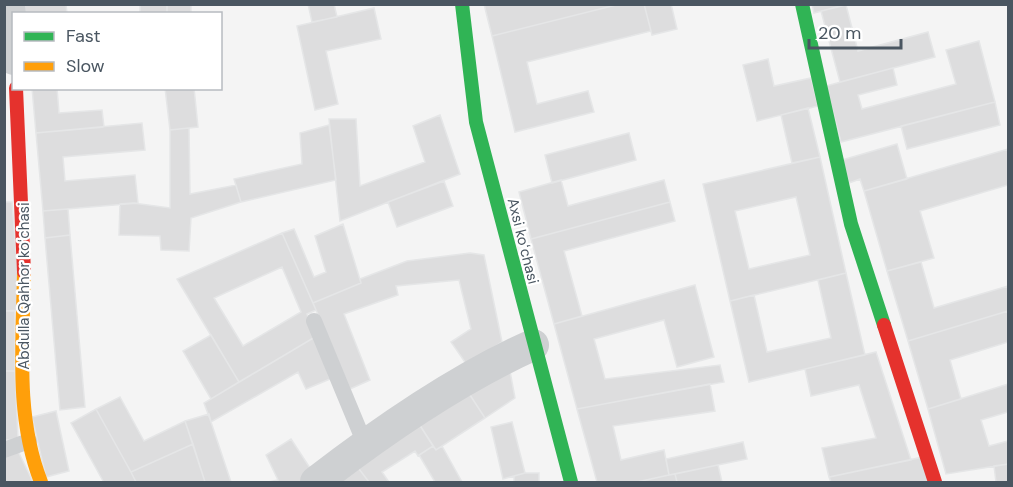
<svg xmlns="http://www.w3.org/2000/svg" width="1013" height="487" viewBox="0 0 1013 487" font-family="'DM Sans',sans-serif">
<style>
.building{fill:#ddddde;stroke:#e5e6e7;stroke-width:1.5;fill-rule:evenodd}
.lines{fill:none;stroke-linecap:round;stroke-linejoin:round}
.lane{stroke:#ced0d2;stroke-width:16}
.street{stroke:#ced0d2;stroke-width:32}
.fast{stroke:#30b455;stroke-width:14}
.slow{stroke:#ff9f0a;stroke-width:14}
.jam{stroke:#e5322d;stroke-width:14}
.labels{text-anchor:middle;dominant-baseline:central;stroke-width:4.5;stroke-linejoin:round;paint-order:stroke}
.street-label{font-size:15px;fill:#4a5661;stroke:#fff}
</style>
<rect width="100%" height="100%" fill="#f4f4f4"/>
<path class="building" d="M25,4h41l1,10h-42z
M140,4h27v10h-27z
M167,4h24v10h-24z
M308,4h26l3,13 -25,5z
M484,4h132v1l-124,31z
M644,4h27l6,25 -25,6z
M644,4l7,27 -124,31 10,42 51,-13 6,21 -79,20 -23,-96 128,-32z
M812,4h36l-34,9z
M846,5l12,46 70,-19 7,25 -95,25 -19,-71z
M374,8l7,31 -55,12 12,53 -23,6 -18,-84z
M979,41l16,61 -154,40 -15,-56 67,-18 4,17 -39,10 4,14 94,-25 -10,-34z
M768,59l6,27 37,-8 7,28 -61,15 -14,-56z
M32,88h25l2,25 43,-3 2,17 -68,6z
M165,88h29l4,39 -28,3z
M995,102l5,23 -93,24 -6,-23z
M808,108l12,49 -28,6 -11,-48z
M440,115l20,59 -120,47 -11,-102h27l4,67 65,-24 -12,-36z
M142,123l3,27 -82,7 2,24 70,-6 3,28 -95,8 -7,-78z
M329,125l7,55 -95,22 -7,-23 68,-15 -2,-31z
M189,128l1,66 46,-9 5,17 -50,16 -2,33 -28,-1 -1,-14 -41,-1 1,-31 13,-1 37,5v-78z
M629,133l7,27 -84,23 -7,-28z
M897,144l10,35 -43,12 -4,-12 -11,4 -7,-23z
M1008,149v36l-88,26 14,47 -47,13 -23,-80z
M820,157l26,116 -116,28 -27,-117zM796,197l14,58 -61,14 -14,-58z
M561,180l7,26 96,-26 6,22 -139,37 -12,-47z
M444,181l9,25 -56,21 -9,-25z
M4,202h8l9,108 -17,1z
M670,202l5,19 -111,30 18,65 -28,8 -23,-85z
M68,209l2,26 -25,3 -2,-27z
M343,224l18,59 -48,20 -31,-70 12,-4 20,48 12,-5 -11,-36z
M282,233l34,77 -9,4 8,23 -76,45 -62,-103zM282,267l19,45 -58,34 -29,-48z
M70,235l15,172 -25,3 -15,-172z
M470,253l14,2 18,87 -35,23 -16,-23 20,-13 -12,-49 -63,6 2,9 -54,19 26,66 -20,9 -37,-86 48,-20 -1,-4 47,-18z
M921,262l13,46 74,-22v25l-100,30 -21,-70z
M846,273l19,82 -116,27 -19,-81 24,-6 13,57 64,-14 -13,-58z
M695,285l19,72 -37,10 -13,-47 -70,19 11,40 115,-14 4,17 -147,27 -23,-85z
M4,311h11v60h-11z
M1008,311v31l-58,18 11,39 -33,10 -20,-68z
M211,335l28,47 -28,17 -28,-48z
M315,337l15,42 -24,10 -8,-17 -87,50 -7,-19z
M876,352l35,108 -82,17 -7,-29 54,-10 -17,-53 -48,11 -6,-27z
M509,366l6,32 -30,20 -17,-26z
M4,371h11l3,68 -14,1z
M710,384l5,27 -102,15 8,34 43,-10 5,25 -32,7h-40l-20,-73z
M1008,384v28l-27,8 8,26 19,-5v23l-62,10 -18,-65z
M468,392l17,26 -49,32 -17,-26z
M120,397l24,44 41,-20 8,23 -62,28 -35,-63z
M96,409l35,63 5,10h-36l3,-1 -32,-58z
M56,411l13,60 -23,6 -14,-60z
M209,414l2,8 20,60h-26l-20,-61z
M512,422l13,51 -22,6 -12,-52z
M419,424l14,22 -15,10 -3,-5 -33,21 7,10h-20l-13,-17z
M291,439l23,35 -11,8h-35l10,-2 -12,-25z
M743,442l4,17 -78,16 -3,-16z
M193,444l12,38h-69l-5,-10z
M433,446l3,4 6,-4 20,36h-27l-16,-27z
M17,449l16,33h-29v-28z
M923,457l5,25h-97l-2,-5z
M1008,464v18h-12l-2,-16z
M356,465l13,17h-36z
M718,465l4,17h-45l-2,-8z
M525,473h14v9h-25v-6z
M675,474l2,8h-40l32,-7z"/>
<g class="lines">
<path class="lane" d="M314,321l51,123
M4,450l25,-9"/>
<path class="street" d="M9,4l5,55
M316,482c66,-51 141,-103 217,-137"/>
<path class="fast" d="M462,4l14,118 95,360
M802,4l49,220 33,101"/>
<path class="slow" d="M24,272c-1,70 -9,144 17,210"/>
<path class="jam" d="M16,88l8,184
M884,325l51,157"/>
</g>
<g class="labels">
<g class="street-label">
<text transform="translate(523 241) rotate(76)">Axsi koʻchasi</text>
<text transform="translate(24 286) rotate(-90)">Abdulla Qahhor koʻchasi</text>
</g>
</g>
<rect width="1013" height="487" fill="none" stroke="#4a5661" stroke-width="12"/>
<rect x="12" y="12" width="210" height="78" fill="#ffffff" stroke="#b7bbc0" stroke-width="1.5"/>
<rect x="24" y="32" width="30" height="9" fill="#30b455" stroke="#b7bbc0" stroke-width="1.5"/>
<text x="66" y="42" font-size="18" fill="#4a5661">Fast</text>
<rect x="24" y="62" width="30" height="9" fill="#ff9f0a" stroke="#b7bbc0" stroke-width="1.5"/>
<text x="66" y="72" font-size="18" fill="#4a5661">Slow</text>
<path d="M809 39v9h92v-9" fill="none" stroke="#4a5661" stroke-width="3"/>
<text x="818" y="39" font-size="18" fill="#4a5661" stroke="#ffffff" stroke-width="4.5" paint-order="stroke">20 m</text>
</svg>
